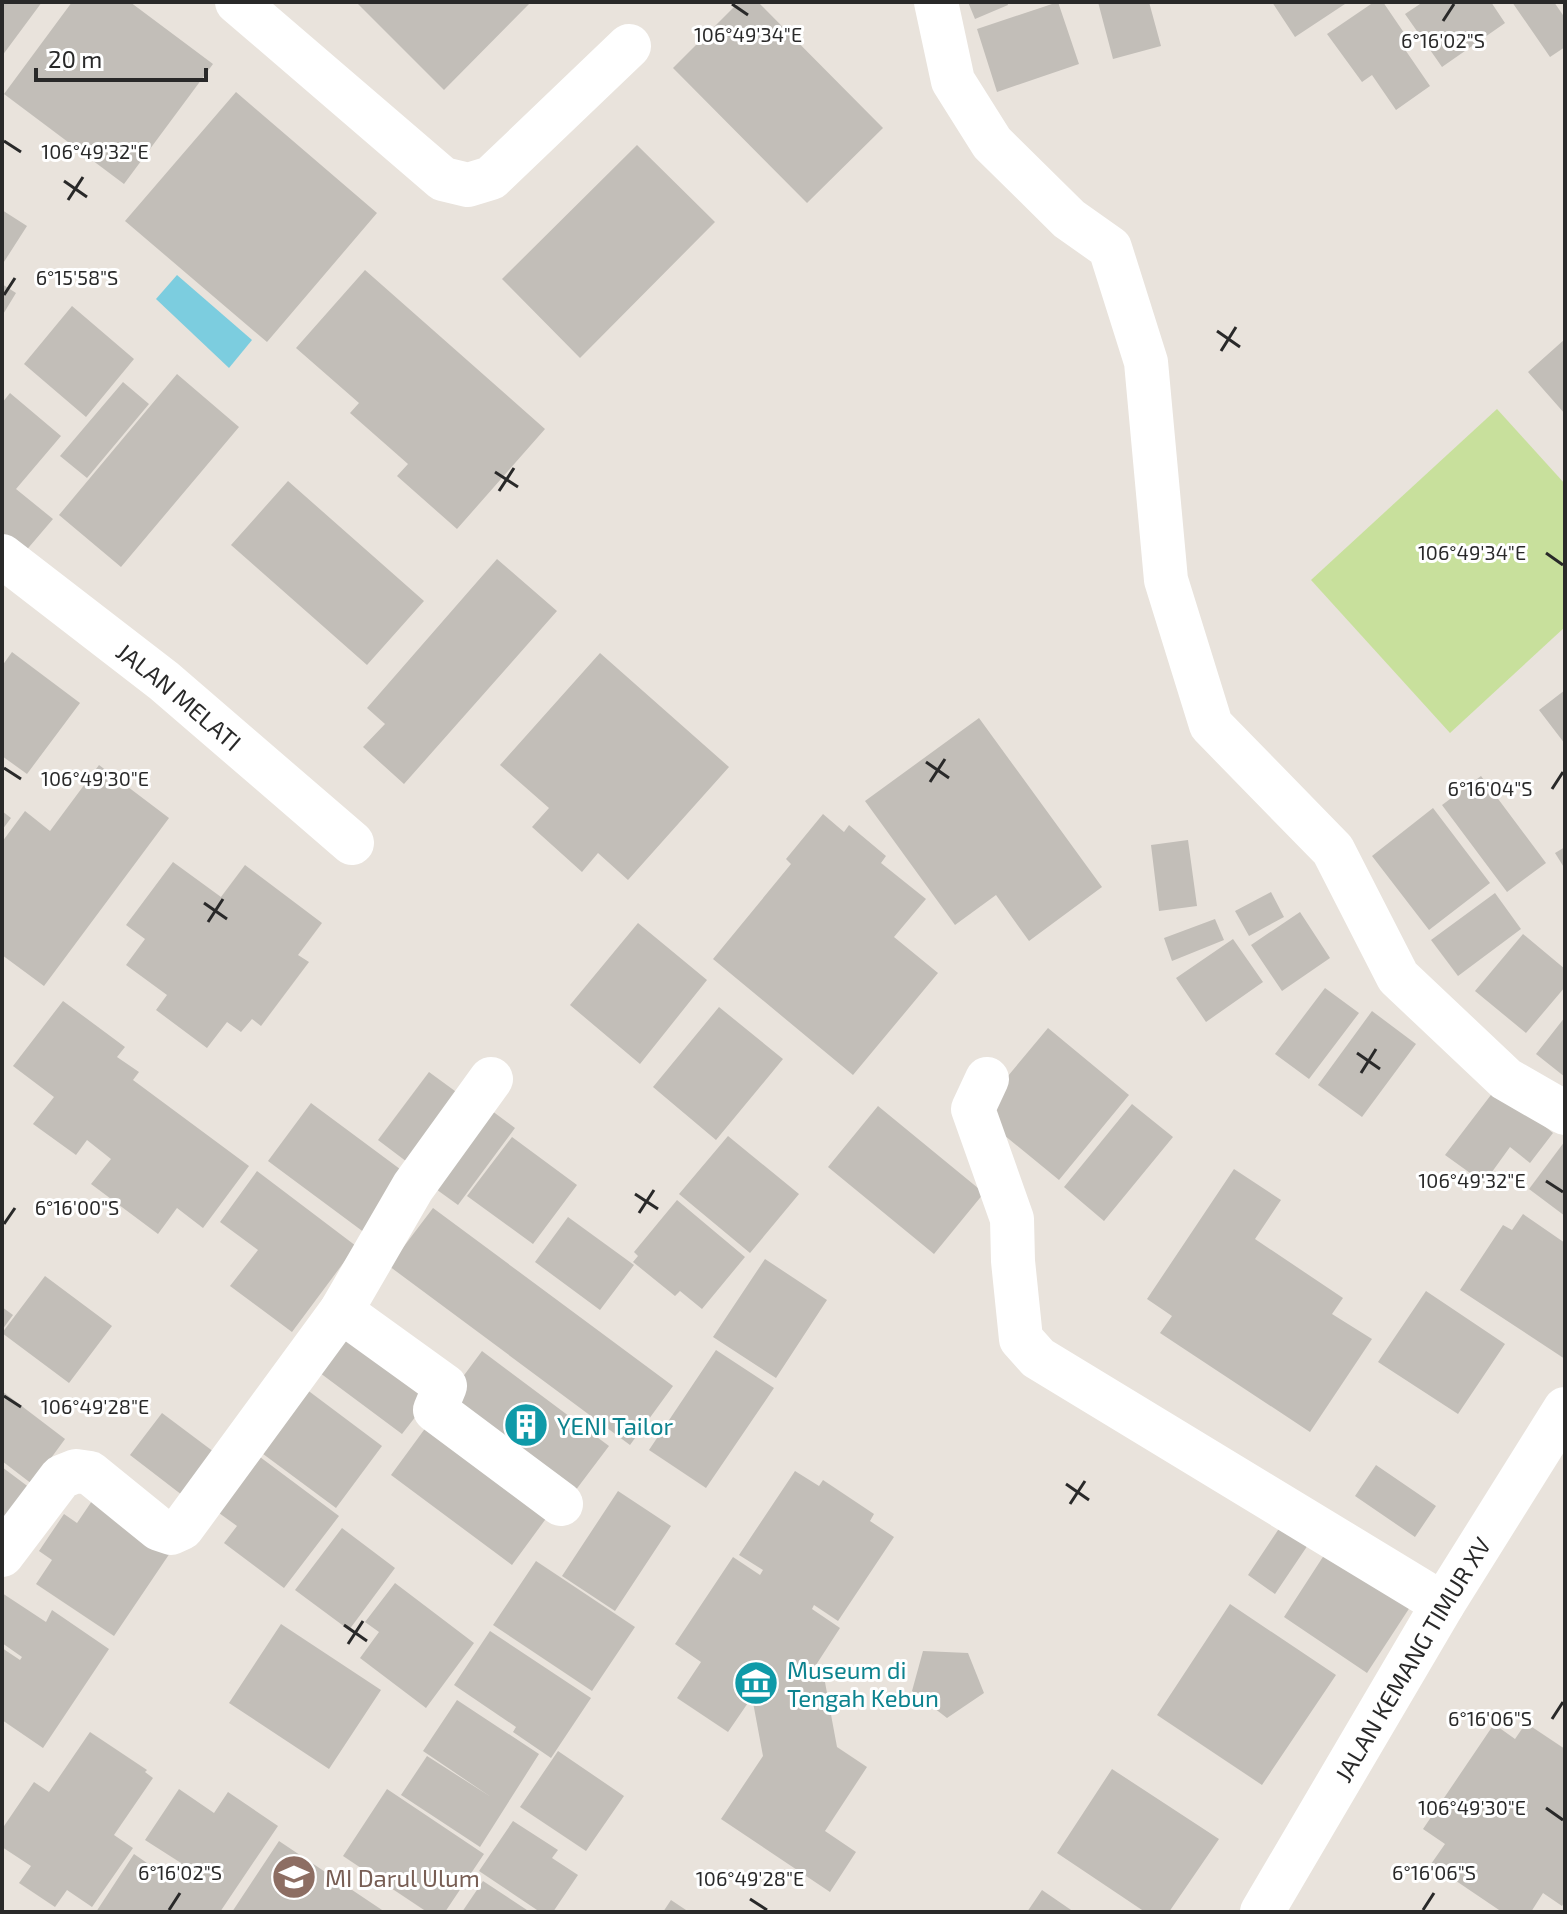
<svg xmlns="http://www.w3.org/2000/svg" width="1567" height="1914" viewBox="0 0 1567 1914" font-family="'Exo 2',sans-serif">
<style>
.pitch{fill:#c8e09c}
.water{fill:#7ccddf}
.building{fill:#c2beb8}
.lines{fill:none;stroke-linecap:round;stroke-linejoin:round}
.minor{stroke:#fff;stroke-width:44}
.ticks{fill:none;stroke:#292929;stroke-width:3}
.labels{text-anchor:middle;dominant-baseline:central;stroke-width:6;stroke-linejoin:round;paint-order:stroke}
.street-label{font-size:24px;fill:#292929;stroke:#fff}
.culture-label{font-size:24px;fill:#0d838f;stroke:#fff;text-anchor:start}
.education-label{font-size:24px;fill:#785e54;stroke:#fff;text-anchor:start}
.ticks-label{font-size:20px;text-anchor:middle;fill:#292929;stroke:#fff;stroke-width:6;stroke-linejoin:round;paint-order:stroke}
</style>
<rect width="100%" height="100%" fill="#e9e3dc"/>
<path class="pitch" d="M1497,409l68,75v143l-115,106 -139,-153z"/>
<path class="water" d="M177,275l75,65 -23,28 -73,-69z"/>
<path class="building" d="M2,2h40l-40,54z
M72,2h58l83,62 -89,120 -120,-90z
M356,2h175l-87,88z
M739,2h19l125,126 -76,75 -134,-135z
M968,2h39l1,3 -33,14z
M1058,2l21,62 -82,28 -20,-63z
M1098,2h51l12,44 -48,13z
M1272,2h76l-53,35z
M1374,2h9l30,44 -7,5 24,35 -34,24 -24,-35 -10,7 -35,-48z
M1423,2h68l14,21 -63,44 -37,-53z
M1512,2h42l11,16v29l-15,10z
M236,92l141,121 -110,129 -142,-121z
M637,145l78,77 -135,136 -78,-79z
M2,210l25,16 -25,39z
M365,270l180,159 -88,100 -60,-53 11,-12 -58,-51 9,-10 -63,-55z
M2,284l14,9 -14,23z
M72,306l62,53 -48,58 -62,-53z
M1565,339v75l-37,-42z
M177,374l62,53 -118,140 -62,-52z
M123,382l26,22 -62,74 -27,-22z
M10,393l51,43 -45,53 37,30 -35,41 -16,-14v-143z
M288,481l136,120 -57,64 -136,-120z
M497,559l60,52 -153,173 -41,-37 22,-23 -18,-16z
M12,652l68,51 -53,71 -25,-18v-90z
M600,653l129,114 -101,113 -30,-27 -16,19 -50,-45 17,-19 -49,-43z
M1565,690v54l-26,-34z
M979,718l123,169 -73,54 -33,-46 -41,30 -90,-124z
M99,765l70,53 -125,168 -42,-31v-113l23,-31 25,20z
M1481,776l65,87 -39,29 -65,-87z
M1433,808l57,75 -61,47 -57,-74z
M2,811l9,7 -9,12z
M823,814l21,18 5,-7 37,31 -5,7 45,36 -32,38 44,36 -85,102 -140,-116 78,-95 -5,-5z
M1188,840l9,66 -38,5 -8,-66z
M1565,847v22l-10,-16z
M173,862l48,35 24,-32 77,58 -24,32 11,7 -48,64 -9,-7 -11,13 -14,-10 -20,26 -51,-38 11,-15 -41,-30 19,-26 -19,-14z
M1271,892l13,25 -35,19 -14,-25z
M1495,893l26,36 -63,47 -27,-36z
M1300,912l30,46 -48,33 -31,-46z
M1215,919l9,21 -52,21 -8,-23z
M638,923l69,57 -67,84 -70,-59z
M1523,934l42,35v18l-39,46 -51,-42z
M1233,939l30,43 -57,40 -30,-44z
M1325,988l34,25 -50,66 -34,-25z
M63,1001l62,46 -8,10 22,15 -6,8 116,86 -46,62 -26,-20 -19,26 -67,-50 20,-25 -24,-19 -11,15 -43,-31 21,-27 -41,-31z
M719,1007l64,52 -67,81 -63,-53z
M1372,1011l44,33 -54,73 -44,-32z
M1565,1017v60l-29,-23z
M1048,1028l81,67 -70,85 -82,-67z
M429,1072l41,30 -51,69 -41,-31z
M1497,1087l56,46 -23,30 -20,-16 -26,36 -39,-28z
M480,1102l35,26 -57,77 -36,-26z
M311,1103l97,72 -43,58 -97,-72z
M1132,1104l41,33 -69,84 -40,-34z
M878,1106l106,87 -50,61 -106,-87z
M728,1136l71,58 -49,59 -71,-59z
M512,1137l65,48 -44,59 -66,-48z
M1565,1141v75l-36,-27z
M1234,1169l47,31 -26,39 88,59 -11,16 40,25 -62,93 -150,-99 12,-17 -25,-17z
M257,1171l99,75 -64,86 -62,-46 28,-36 -38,-28z
M677,1200l68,57 -43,52 -22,-18 -5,5 -42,-34 5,-6 -4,-4z
M433,1208l240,178 -43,59 -241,-179z
M1523,1214l42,29v116l-105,-69 43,-65 9,5z
M568,1217l66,48 -34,45 -65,-48z
M765,1259l62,41 -51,78 -63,-41z
M45,1276l67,50 -43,57 -67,-50z
M1426,1291l79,53 -47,70 -80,-52z
M2,1307l11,8 -11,15z
M347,1321l90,68 -35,45 -90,-67z
M716,1350l58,38 -68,100 -57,-38z
M482,1351l127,95 -40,53 -127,-94z
M298,1383l84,63 -46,62 -85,-63z
M2,1391l63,48 -33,45 -30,-23z
M162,1413l52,39 -32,43 -52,-40z
M432,1419l121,90 -41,56 -121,-90z
M260,1457l79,59 -55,72 -60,-45 13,-17 -18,-13z
M1376,1465l60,41 -21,31 -60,-41z
M2,1467l32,24 -32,32z
M795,1471l24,15 4,-6 51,34 -4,7 24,16 -56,84 -24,-16 -2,4 28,19 -26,40 8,-2 15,81 30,20 -42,64 31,21 -26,40 -109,-73 42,-63 -11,-59 -24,35 -51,-34 24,-36 -26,-18 58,-87 27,18 3,-5 -24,-15z
M618,1491l53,35 -56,85 -53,-35z
M94,1498l78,52 -58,86 -78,-52 16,-24 -13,-9 25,-37 13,9z
M1288,1515l28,18 -41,61 -27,-19z
M342,1528l53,40 -46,62 -54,-40z
M1330,1546l84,55 -47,72 -83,-56z
M536,1561l99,66 -43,64 -99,-66z
M395,1583l79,60 -48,65 -66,-50 19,-26 -14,-10z
M2,1593l44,29 6,-12 57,39 -66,99 -41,-28v-72l18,12 2,-3 -20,-14z
M1230,1604l106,71 -74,110 -105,-70z
M281,1624l100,66 -52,79 -100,-66z
M490,1631l101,67 -40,60 -38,-26 3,-5 -62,-42z
M923,1651l45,2 16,40 -37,25 -35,-27z
M457,1700l82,54 -59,93 -79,-52 26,-39 64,41 -68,-46z
M1526,1723l39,26v152l-3,5 -19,-13 -12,19h-29l-71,-48 14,-20 -22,-15 71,-105 21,15z
M90,1732l57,38 -2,2 8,6 -39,57 19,13 -41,59 -25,-17 -12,17 -36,-24 12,-17 -29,-19v-18l32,-47 15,10z
M558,1751l66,45 -38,55 -66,-44z
M1112,1769l107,70 -50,73h-24l-88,-59z
M179,1789l35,24 14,-21 50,34 -58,86h-124l38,-58 36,25 11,-16 -36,-23z
M387,1789l97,65 -39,58h-18l-84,-56z
M513,1821l45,29 -6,8 26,17 -25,37h-13l-61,-41z
M279,1841l106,71h-153z
M483,1881l47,31h-68z
M1042,1890l32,22h-47z
M671,1900l18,12h-26z"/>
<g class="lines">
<g class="minor">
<path d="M237,2l206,177 25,6 23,-7 138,-132"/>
<path d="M936,2l17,79 39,62 77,76 41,29 36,114 20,218 45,145 122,125 65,127 108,102 59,34"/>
<path id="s1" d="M2,556l162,125 188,162"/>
<path d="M987,1079l-14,30 39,110 1,42 8,78 17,19 405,246"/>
<path d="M341,1311l104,75 -10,24 126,94"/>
<path d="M2,1555l59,-78 15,-6 14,2 69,56 12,4 11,-5 159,-217 72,-124 78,-108"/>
<path id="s2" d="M1262,1912l181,-308 122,-195"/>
</g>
</g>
<path class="ticks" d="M732,4l16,11M1443,21l11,-17M4,141l17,11M64,181l23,16M68,200l15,-23M4,295l11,-17M1217,331l23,16M1221,351l15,-24M495,472l23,15M499,491l15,-23M1546,553l17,12M926,762l23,16M4,768l17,11M930,782l15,-23M1552,789l11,-17M204,903l23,16M208,922l15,-23M1357,1053l23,16M1361,1073l15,-24M1546,1181l17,11M635,1194l23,15M639,1213l15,-23M4,1224l11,-16M4,1396l17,11M1066,1484l23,16M1070,1504l15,-23M344,1625l23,16M348,1644l15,-23M1552,1719l11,-17M1546,1808l17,12M750,1899l17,11M169,1910l11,-17M1423,1910l11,-17"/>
<defs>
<g id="building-disc" transform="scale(2.3)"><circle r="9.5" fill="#0f9aa8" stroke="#fff"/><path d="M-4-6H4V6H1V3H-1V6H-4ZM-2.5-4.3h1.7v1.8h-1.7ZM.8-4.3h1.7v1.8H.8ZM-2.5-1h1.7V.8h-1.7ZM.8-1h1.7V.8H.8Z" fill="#fff"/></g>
<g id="museum-disc" transform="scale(2.3)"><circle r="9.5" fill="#0f9aa8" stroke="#fff"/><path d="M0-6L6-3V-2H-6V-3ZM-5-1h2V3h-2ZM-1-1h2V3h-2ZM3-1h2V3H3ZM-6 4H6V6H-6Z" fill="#fff"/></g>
<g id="school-disc" transform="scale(2.3)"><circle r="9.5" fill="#8d6e63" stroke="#fff"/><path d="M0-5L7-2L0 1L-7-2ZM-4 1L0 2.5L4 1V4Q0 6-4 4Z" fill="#fff"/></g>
</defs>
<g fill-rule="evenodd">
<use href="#building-disc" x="526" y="1425"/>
<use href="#museum-disc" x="756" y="1683"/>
<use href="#school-disc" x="294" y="1877"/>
</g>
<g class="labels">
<g class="street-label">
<text stroke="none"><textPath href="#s1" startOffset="226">JALAN MELATI</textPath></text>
<text stroke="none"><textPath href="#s2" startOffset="294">JALAN KEMANG TIMUR XV</textPath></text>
</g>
<g class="culture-label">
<text x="557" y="1425">YENI Tailor</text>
<text x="787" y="1669">Museum di<tspan x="787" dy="28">Tengah Kebun</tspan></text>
</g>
<g class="education-label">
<text x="325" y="1877">MI Darul Ulum</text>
</g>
</g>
<g class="ticks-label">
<text x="748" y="42">106°49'34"E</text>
<text x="1443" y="48">6°16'02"S</text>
<text x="95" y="159">106°49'32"E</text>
<text x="77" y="285">6°15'58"S</text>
<text x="1472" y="560">106°49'34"E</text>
<text x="95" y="786">106°49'30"E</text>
<text x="1490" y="796">6°16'04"S</text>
<text x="1472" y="1188">106°49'32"E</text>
<text x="77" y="1215">6°16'00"S</text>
<text x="95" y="1414">106°49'28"E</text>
<text x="1490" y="1726">6°16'06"S</text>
<text x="1472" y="1815">106°49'30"E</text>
<text x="180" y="1880">6°16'02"S</text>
<text x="1434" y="1880">6°16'06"S</text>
<text x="750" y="1886">106°49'28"E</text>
</g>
<rect width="1567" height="1914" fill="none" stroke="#292929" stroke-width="8"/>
<path d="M36 68v12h170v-12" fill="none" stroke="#292929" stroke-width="4"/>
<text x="48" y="68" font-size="24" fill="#292929" stroke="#ffffff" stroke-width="6" paint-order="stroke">20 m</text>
</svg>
